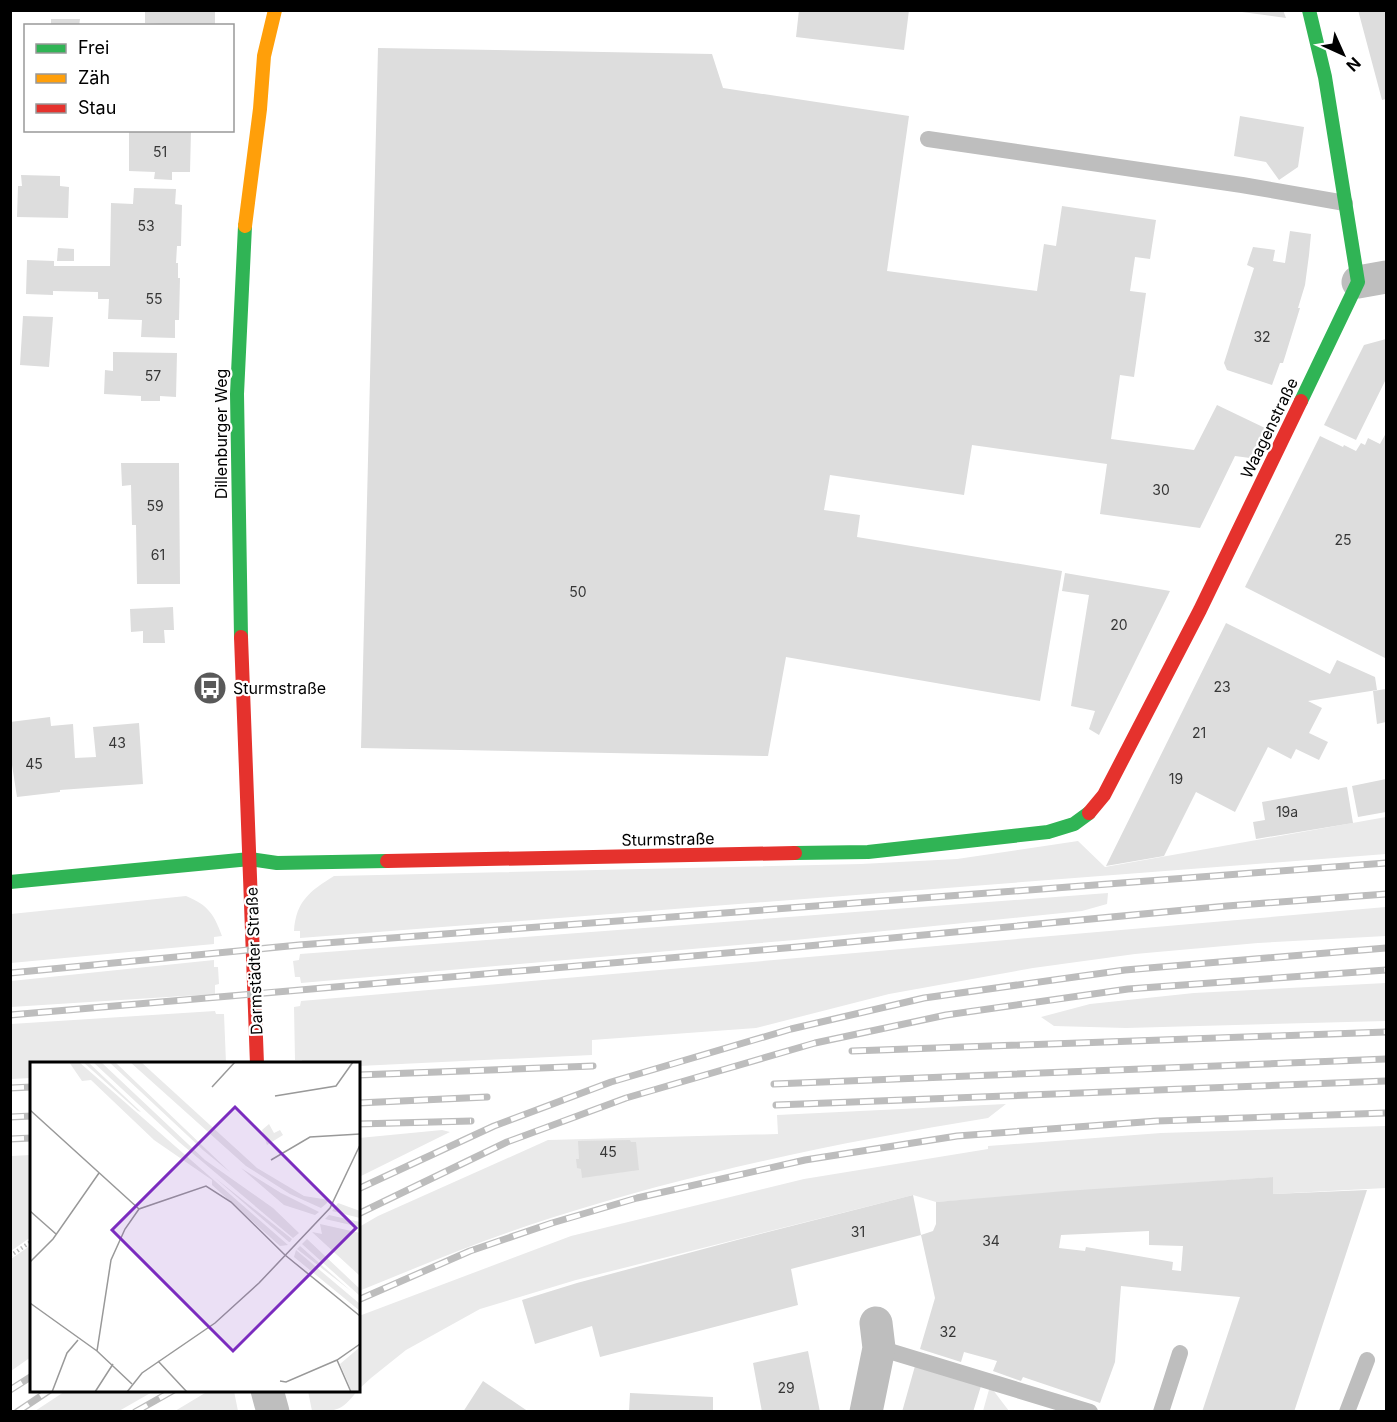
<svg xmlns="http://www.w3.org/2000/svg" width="1397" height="1422" viewBox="0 0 1397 1422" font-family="Inter,sans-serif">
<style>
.green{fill:#eaeaea}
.building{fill:#ddd;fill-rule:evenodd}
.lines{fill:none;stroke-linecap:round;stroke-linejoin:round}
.path{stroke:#b8b8b8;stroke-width:4;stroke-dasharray:1.5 3;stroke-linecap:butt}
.lane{stroke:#bebebe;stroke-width:16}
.street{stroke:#bebebe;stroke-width:33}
.fast{stroke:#30b455;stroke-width:14}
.slow{stroke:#ff9f0a;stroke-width:14}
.jam{stroke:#e5322d;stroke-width:14}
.rail-casing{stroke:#bdbdbd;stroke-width:7}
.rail{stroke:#fff;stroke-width:4.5;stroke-dasharray:14;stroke-linecap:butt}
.labels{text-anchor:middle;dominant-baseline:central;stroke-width:4.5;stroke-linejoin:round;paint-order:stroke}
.number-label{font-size:14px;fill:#373737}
.street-label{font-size:16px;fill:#000;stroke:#fff}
.poi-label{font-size:16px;fill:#000;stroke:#fff;text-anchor:start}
.inset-road{fill:none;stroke:#999;stroke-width:1.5}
.view{fill:#7b2cbf;fill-opacity:0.15;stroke:#7b2cbf;stroke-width:3}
.inset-edge{fill:none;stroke:#000;stroke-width:3}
</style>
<rect width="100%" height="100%" fill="#fff"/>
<path class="green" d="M1386,817v37l-1086,84v-7h-6c2,-30 16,-40 40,-55l527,-12 96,-5 121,-18 27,26z
M1108,893l-1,11 -25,7 -287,29 -494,43 -1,-6h-5l-2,-16 6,-1 1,-6z
M186,896c22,9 28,18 36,40l-8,1v7l-203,19v-49z
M1386,907v29l-128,7 -123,11 -102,14 -144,26 -133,34 -164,12v15l-233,11 -1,-2 -55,-1 -1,-3h-7l-1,-53 6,-1 1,-5z
M214,960v7h4l1,17 -4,1v9l-204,13v-26z
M1386,983v38l-260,7 -72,-2 -13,-9 49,-13 104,-11z
M215,1011l1,3h8l2,49 -194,1 -1,14 -20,1v-55z
M1006,1104l-18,14c-147,24 -293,54 -434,99 -67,21 -131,48 -195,74v-64l19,-11 170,-76 230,-6 -1,-19z
M1386,1126v62l-113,6v-17l-337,25 -23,-7 -337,85 -96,29 -74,41 -35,28 -13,12 1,-74 212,-80 233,-57 184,-30v-3l173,-13z
M442,1130l8,2 -91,45v-39z
M31,1155v82l-20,14v-95z
M31,1245v112l-20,14v-112z
M990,1386l19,25h-26z
M67,1390h87v1l-35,20h-84z
M210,1390l24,1 4,20h-63z
M358,1390c-16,20 -20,22 -46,21l-4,-20z"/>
<path class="building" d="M145,10h70v16h-51v-2l-19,-1z
M799,10h110l-5,40 -108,-13z
M1242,10h41l3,8 -44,-6z
M1358,10h28v89l-4,1z
M51,19h29l-1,7h-28z
M378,48l334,6 11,34 186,28 -22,155 150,20 7,-47 12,2 6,-40 94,14 -6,39 -15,-2 -5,34 16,2 -12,84 -14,-2 -9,64 83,11 23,-45 48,23 -15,30 -15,-2 -35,72 -100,-14 7,-50 -135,-19 -8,50 -134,-20 -6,35 36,5 -3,22 205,34 -22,130 -254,-44 -18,99 -407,-8z
M1240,116l64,11 -6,40 -19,13 -13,-18 -32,-6z
M129,130h62l-1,42h-18v8l-18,-1 1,-7 -26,-1z
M21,175l39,1v10l9,1 -1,31 -51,-1 1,-31h4z
M134,188l42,1 -1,15 7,1 -1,41h-4l-1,17h2v15h2l-1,42h-4v18l-34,-1 1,-17 -34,-1 1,-20h-11v-7l-45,-1v4l-27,-1 1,-34 27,1v5h56l1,-63 22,1z
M1290,231l21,3 -2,21 -4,30 -7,23h2l-17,55h-3l-8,22 -45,-15 -3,-7 30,-95 -7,-3 6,-18 22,3 -2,11 12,2z
M58,248l16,1v12h-17z
M23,316l30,1 -4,50 -29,-2z
M1386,339v40l-30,61 -32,-15 40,-80z
M113,352l64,1 -1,44 -16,-1v5h-19v-5l-37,-2 1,-24 8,1z
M1386,433v221l-1,4 -140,-71 75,-151 23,11 1,-2 12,6 5,-8 4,2 3,-7 12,6z
M121,463h58l1,121h-43l-1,-59h-4l-1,-40 -9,1z
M1065,573l105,18 -71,144 -10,-6 6,-18 -24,-5 18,-111 -27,-4z
M173,607l1,23h-10l1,13h-22v-12l-12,1 -1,-23z
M1226,623l104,51 7,-14 38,17 2,13 -69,11 14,7 -13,25 19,9 -9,18 -23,-11 -5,10 -23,-12 -33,65 -39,-20 -32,64 -58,10z
M1386,689v33l-9,2 -4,-33z
M50,717l1,9 22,-2 2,34 21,-1 -3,-30 46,-4 4,61 -83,6v2l-43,5 -7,-45v-30z
M1386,779v33l-28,5 -6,-31z
M1347,787l6,36 -97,16 -3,-17 12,-2 -3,-18z
M630,1140l1,2h5l3,28 -57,8 -1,-9 -4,-1 -1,-9h3l-1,-18z
M1273,1177v17l94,-4 -73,222h-92l38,-115 -119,-11 -6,76 -15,41 -77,-26 -2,4 -28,-10 4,-10 -33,-9 -3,10 -41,-13 15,-51 -14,-63 12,-4 3,-7v-22l129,-11zM1149,1231v14l34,1 -2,25 -9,-1 1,-8 -87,-15 -1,4 -26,-3 2,-13z
M913,1195l8,40 -130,34 7,36 -198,52 -8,-31 -57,18 -13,-44 55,-17 160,-43z
M808,1351l12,61h-58l-9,-49z
M915,1366l66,20 -8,26h-71z
M483,1381l46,31h-66z
M630,1393l83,4v15h-84z"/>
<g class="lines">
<path class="path" d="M10,1256l22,-15"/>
<path class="lane" d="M928,139l314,46 103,18
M879,1348l211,64
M1161,1412l19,-59
M1347,1412l20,-52"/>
<path class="street" d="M1358,282l28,-5
M267,1390l6,22
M866,1412l13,-64 -3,-25"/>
<path class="fast" d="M1301,401l57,-119 -33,-205 -16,-67
M241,637l-4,-243 8,-168
M795,853l73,-1 180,-20 26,-8 15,-11
M10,882l240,-23 27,4 110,-2"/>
<path class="slow" d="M245,226l15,-117 4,-53 11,-46"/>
<path class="jam" d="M241,637l16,427
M1089,813l15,-18 96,-185 101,-209
M387,861l408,-8"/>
<g class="rail-casing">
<path id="rail" d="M10,973l289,-28 1087,-82
M10,1015l787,-68 430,-41 159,-12
M852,1051l534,-19
M358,1075l235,-9
M774,1084l612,-25
M10,1088l22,-1
M358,1103l129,-6
M776,1105l610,-24
M10,1117l22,-1
M358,1124l113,-3
M10,1139l22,-1
M358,1189l136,-63 117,-44 180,-53 133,-31 201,-28 261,-22
M358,1214l149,-72 119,-44 189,-55 131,-28 182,-26 258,-19
M358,1300l112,-49 82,-28 85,-25 168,-38 152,-24 200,-15 229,-8
M10,1390l22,-14
M17,1412l33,-22
M135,1412l39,-22"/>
</g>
<use href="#rail" class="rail"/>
</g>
<defs>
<g id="bus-disc" transform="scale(1.725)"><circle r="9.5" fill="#595959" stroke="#fff"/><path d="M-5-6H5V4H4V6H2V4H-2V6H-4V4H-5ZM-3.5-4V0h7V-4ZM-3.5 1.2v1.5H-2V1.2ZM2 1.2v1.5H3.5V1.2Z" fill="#fff"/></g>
</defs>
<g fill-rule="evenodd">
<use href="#bus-disc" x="210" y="688"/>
</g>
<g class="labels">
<g class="number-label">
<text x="160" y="151">51</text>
<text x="146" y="225">53</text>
<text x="154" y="298">55</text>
<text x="1262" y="336">32</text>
<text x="153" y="375">57</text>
<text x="1161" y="489">30</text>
<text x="155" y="505">59</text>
<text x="1343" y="539">25</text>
<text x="158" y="554">61</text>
<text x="578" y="591">50</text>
<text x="1119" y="624">20</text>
<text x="1222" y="686">23</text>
<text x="1199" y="732">21</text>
<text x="117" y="742">43</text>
<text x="34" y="763">45</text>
<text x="1176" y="778">19</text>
<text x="1287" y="811">19a</text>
<text x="608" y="1151">45</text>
<text x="858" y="1231">31</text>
<text x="991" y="1240">34</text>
<text x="948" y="1331">32</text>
<text x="786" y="1387">29</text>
</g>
<g class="street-label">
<text transform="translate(1269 428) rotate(-64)">Waagenstraße</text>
<text transform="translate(221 434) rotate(-90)">Dillenburger Weg</text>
<text transform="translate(668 839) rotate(-1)">Sturmstraße</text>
<text transform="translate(254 961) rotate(-92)">Darmstädter Straße</text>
</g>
<g class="poi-label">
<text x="233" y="688">Sturmstraße</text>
</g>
</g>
<g transform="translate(30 1062)">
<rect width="330" height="330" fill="#fff"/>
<path d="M39,0h10l209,183 -8,1 -68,-61v-5l-58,-40 -63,-60 -9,1zM53,0h5l53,50 -3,-1zM63,0h8l104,98 68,48 26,25 -6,5 -114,-96zM79,0h6l116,111 -28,-23zM100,0h11l116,106 47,28 25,4 -3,4 -5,4 -31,-14 -44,-28zM239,62l5,9 6,-3 3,5 -16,10 -5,-15zM211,106l40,25 38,19 -4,3 -31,-10zM184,115l78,62 -2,3h-1zM308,141l22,8v7l-28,-7zM299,153l31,7v5l-35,-8zM290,162l40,9v43l-48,-44 10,2zM277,177l53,50v7l-58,-52zM270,184l51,45 -54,-42zM266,188l64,54v7l-66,-54zM330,285v45h-8l-12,-28z" fill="#eaeaea"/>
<path class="inset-road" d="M182,25l23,-25M245,34l61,-10 17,-24M0,48l109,99M241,98l39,-23 50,-3M0,149l26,23M0,200l23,-23 46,-66M0,241l67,48 35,33M67,289l14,-91 14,-31 14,-20 67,-23 25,16 54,53 75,61M307,298l14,32M128,299l29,31M250,319l6,1 51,-22 23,-16M22,330l15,-39 11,-13M65,330l18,-28M97,330l15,-19 73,-50 44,-40 71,-75 30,-63"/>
<path class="view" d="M205,45l121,121 -123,123 -121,-121z"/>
<rect width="330" height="330" class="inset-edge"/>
</g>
<rect width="1397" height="1422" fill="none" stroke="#000000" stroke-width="24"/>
<rect x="24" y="24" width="210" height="108" fill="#ffffff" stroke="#999999" stroke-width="1.5"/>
<rect x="36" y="44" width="30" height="9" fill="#30b455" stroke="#999999" stroke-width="1.5"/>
<text x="78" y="54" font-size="18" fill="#000000">Frei</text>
<rect x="36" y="74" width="30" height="9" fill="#ff9f0a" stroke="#999999" stroke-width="1.5"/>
<text x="78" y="84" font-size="18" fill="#000000">Zäh</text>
<rect x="36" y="104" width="30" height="9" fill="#e5322d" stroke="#999999" stroke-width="1.5"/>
<text x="78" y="114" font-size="18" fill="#000000">Stau</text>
<g transform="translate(1343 54) rotate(135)" stroke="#ffffff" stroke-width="4.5" paint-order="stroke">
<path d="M0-4.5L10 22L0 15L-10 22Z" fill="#000000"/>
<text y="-9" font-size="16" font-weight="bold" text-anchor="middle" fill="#000000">N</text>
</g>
</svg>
